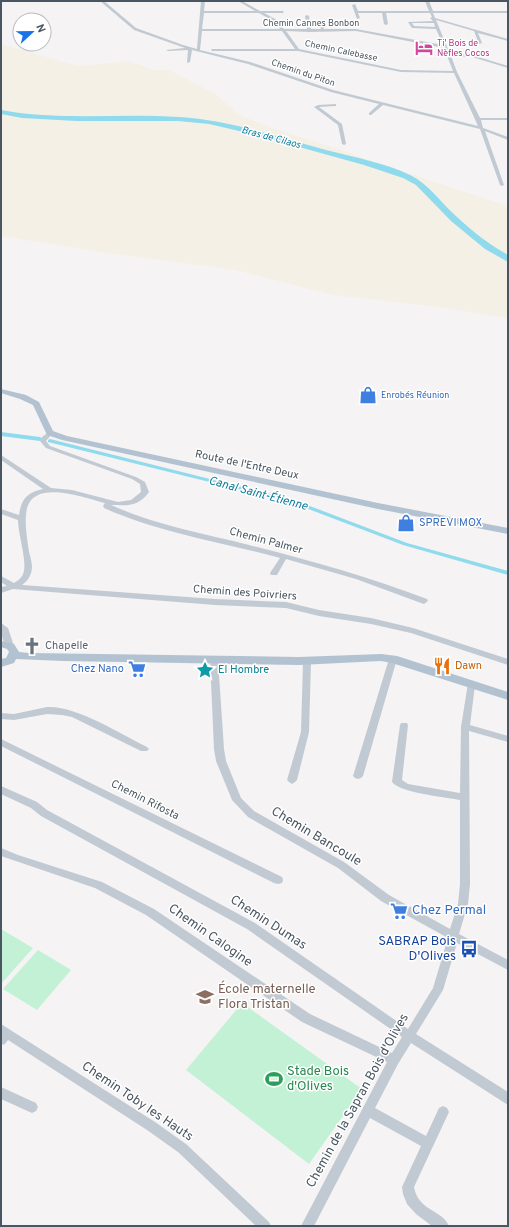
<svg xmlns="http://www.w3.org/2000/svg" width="509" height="1227" viewBox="0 0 509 1227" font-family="Overpass,sans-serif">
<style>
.green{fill:#c3f1d5}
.sand{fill:#f5f0e5}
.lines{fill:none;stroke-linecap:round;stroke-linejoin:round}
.canal{fill:#90daee;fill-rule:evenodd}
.river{fill:#90daee;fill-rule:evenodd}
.minor{fill:#c1cad2;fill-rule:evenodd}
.major{fill:#b3c2d1;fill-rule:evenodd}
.labels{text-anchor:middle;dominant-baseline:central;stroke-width:3;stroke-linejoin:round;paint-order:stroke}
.far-street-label{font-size:9px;fill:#4a5661;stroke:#fff}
.far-hotel-label{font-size:9px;fill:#b23c85;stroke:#fff;text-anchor:start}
.far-shop-label{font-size:9px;fill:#366cbe;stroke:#fff;text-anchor:start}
.far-water-label{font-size:10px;font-style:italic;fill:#0c7c9b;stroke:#fff}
.street-label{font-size:11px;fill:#4a5661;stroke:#fff}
.shop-label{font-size:11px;fill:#366cbe;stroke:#fff;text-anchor:start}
.worship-label{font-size:11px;fill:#5b616d;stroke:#fff;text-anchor:start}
.food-label{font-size:11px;fill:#c56008;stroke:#fff;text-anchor:start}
.culture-label{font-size:11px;fill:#0d838f;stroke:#fff;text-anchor:start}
.water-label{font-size:12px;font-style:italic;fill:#0c7c9b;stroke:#fff}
.near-street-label{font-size:13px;fill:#4a5661;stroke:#fff}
.near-shop-label{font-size:13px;fill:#366cbe;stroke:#fff;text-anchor:start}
.near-transit-label{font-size:13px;fill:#164399;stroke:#fff;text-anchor:end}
.near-education-label{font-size:13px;fill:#785e54;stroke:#fff;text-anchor:start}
.near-leisure-label{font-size:13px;fill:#27864d;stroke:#fff;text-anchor:start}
</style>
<rect width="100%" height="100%" fill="#f5f3f3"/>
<path class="green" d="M1,929l32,19 -32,36z
M38,950l33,20 -34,40 -34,-21z
M242,1003l120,86 -53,75 -123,-94z"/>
<path class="sand" d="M1,44l77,22 50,-5 26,9h15l48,25 22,20 33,13 67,21 35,13 134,44v112l-79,-12 -96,-11 -97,-25 -129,-17 -106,-17z"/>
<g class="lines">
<path class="canal" d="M1,432l39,5 3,2 -3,2 -39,-5z
M50,439l244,61 113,43 101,28v4l-105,-30 -113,-43 -242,-60v-2z"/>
<path class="river" d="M1,110c59,11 119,3 178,7 50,3 99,20 147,33 27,7 60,13 84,25 20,10 31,28 47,42 16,15 33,28 51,38v7l-23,-13 -34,-28 -35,-36 -13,-7 -39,-13 -112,-31 -43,-10 -31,-3h-102l-54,-3 -21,-4z"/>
<path class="minor" d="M100,1h4l32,27 47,17 14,4 4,-48h4l-1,10h51l-17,-10h4l18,10h24l-1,2h-19l13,7 7,9h23l-2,-13 2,-1 2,1 2,13h10l-3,-8 2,-1 2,1 2,8h32l87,16 -7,-16 -24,-1 -4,-6 25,-1 -3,-3 2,-1 -2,-4h-44l2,11 -2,1 -2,-1 -2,-11h-24l2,5 -3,1 -5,-14 3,-1 3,7h71l-4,-10h4l4,10h75v2h-75l2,5 73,21v2l-30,-8 4,10 -3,1 -5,-13 -38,-11 14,34 22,1 36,11v2l-36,-11 -21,-1 6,16 23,46h28v2h-27l2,8 25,9v3l-23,-9 19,54 -2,1 -2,-1 -20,-56 -97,-24 -12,10h-2v-2l10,-9 -48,-12 -83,-28 -56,-14 -2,12 -3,1 1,-13 -20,1 -2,-1 19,-2 -51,-18zM204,13h55l16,9 5,7h-78zM412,23h22l1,4 -21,-1zM202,31h80l13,18h-84l1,2h86l103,21 53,1 24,53 -145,-36 -83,-28 -50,-12zM286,31l23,1 47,-1 88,17 9,23 -52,-1 -102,-21z
M336,104v2h-1l-16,1 23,17 4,20 -2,1 -2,-1 -4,-19 -24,-18 4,-2z
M50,431l3,2 -7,8 4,5 86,31 9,5 4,10c-12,16 -22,13 -38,13 44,20 91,28 138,40 60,15 120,32 178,54l1,2 -4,3 -3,-1 -65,-24 -70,-20 -9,16h-6l-1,-2 10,-15c-59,-16 -120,-25 -176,-50l-1,-2 2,-3c-20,-5 -70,-24 -78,5 -3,15 0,29 2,44 1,4 3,10 3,15 0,7 -4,14 -10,18l193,14 71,3 33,8 52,8 42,10 95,31v6l-97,-32 -40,-9 -52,-8 -33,-8 -71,-3 -202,-16 -12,4v-6l6,-1 -6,-4v-6l13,7c3,-2 7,-4 9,-9 5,-11 -5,-39 -5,-54l-17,-6v-5l18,6c2,-15 8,-23 24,-26l-42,-29v-5l50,33 21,2 46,12 13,-2 10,-8 -1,-8 -8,-5 -86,-31 -6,-7 2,-4z
M1,623l7,5 6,18 -1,2 -3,1c-8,-3 -9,-18 -9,-26z
M393,656l4,3 -34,117 -2,2 -3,1 -3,-1 -2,-2 36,-117z
M214,657l4,3 6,89 2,12 15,37 13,13 90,51 45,33 61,34 8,-25 2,-20v-84c-14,-3 -60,-7 -68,-18l8,-57 1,-2h6l1,2 -6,55 6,4 52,9 1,-66 7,-44h6l1,2 -5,40 38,11v6l-39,-11 1,153 -2,20 -9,30 49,26v10l-51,-27 -14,47 -27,44 92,58v13l-97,-62 -13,21 -23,44 51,28 13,-28 4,-2 4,2 2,4 -35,75c4,24 29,23 35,39h-17l-16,-12 -9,-10 -4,-10 -1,-7 19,-41 -51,-28 -56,108h-13l86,-164 -85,-40 -156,-107 -51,-27 -94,-32v-8l17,7 84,27 52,27 156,105 82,39 10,-16 -155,-108 -206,-113 -10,-8 -30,-14v-8l36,16 10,8 208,113 153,106 25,-41 15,-50 -67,-37 -43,-33 -90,-51 -16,-17 -16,-39 -2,-12 -4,-89z
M307,658l4,3 -2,71 -12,48 -2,2 -3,2 -3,-2 -2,-2 14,-48 2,-71z
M47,707c28,-2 74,27 100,40l2,2 -2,2h-6l-69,-34 -10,-2 -15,-1 -33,6 -13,-1v-6l13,1z
M1,739l281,138 1,3 -1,3 -4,1 -4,-1 -273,-137z
M1,1024l154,98 31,22 83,78 2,4h-15l-78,-74 -31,-22 -139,-90 -3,4 -4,1z
M1,1087l35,16 2,4 -2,4 -4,2 -31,-14z"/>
<path class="major" d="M1,389l25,6 13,7 14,29 14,5 311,67 130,25v6l-130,-25 -316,-69 -15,-5 -14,-30 -13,-6 -19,-6z
M1,641l13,3 5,8 10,1 270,4 82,-3 16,2 111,36v8l-116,-37 -11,-2 -82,4 -236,-4 -47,-2 -2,4 -13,4v-8l5,-1 3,-6 -2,-3 -6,-2z"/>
</g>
<defs>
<g id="hotel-bare" transform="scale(1.38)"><path d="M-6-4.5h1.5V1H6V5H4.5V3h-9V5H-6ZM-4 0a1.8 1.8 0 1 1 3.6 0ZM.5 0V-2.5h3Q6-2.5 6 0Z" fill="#d1479c" stroke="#fff" stroke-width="2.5" paint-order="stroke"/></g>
<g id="shop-bare" transform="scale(1.38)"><path d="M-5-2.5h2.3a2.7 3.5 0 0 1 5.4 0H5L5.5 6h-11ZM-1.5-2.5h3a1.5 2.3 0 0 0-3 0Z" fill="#3f7fe0" stroke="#fff" stroke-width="2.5" paint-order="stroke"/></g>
<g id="church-bare" transform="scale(1.38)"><path d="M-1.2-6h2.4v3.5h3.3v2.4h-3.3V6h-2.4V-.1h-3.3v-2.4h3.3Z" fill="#6b7280" stroke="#fff" stroke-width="2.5" paint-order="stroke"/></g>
<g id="restaurant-bare" transform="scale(1.38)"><path d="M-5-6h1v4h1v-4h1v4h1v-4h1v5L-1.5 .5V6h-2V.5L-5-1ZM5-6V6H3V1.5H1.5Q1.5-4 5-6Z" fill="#e8710a" stroke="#fff" stroke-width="2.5" paint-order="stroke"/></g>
<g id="supermarket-bare" transform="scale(1.38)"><path d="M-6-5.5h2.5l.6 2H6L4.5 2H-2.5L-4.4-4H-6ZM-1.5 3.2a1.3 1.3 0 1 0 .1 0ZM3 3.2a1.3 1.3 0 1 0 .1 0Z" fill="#3f7fe0" stroke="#fff" stroke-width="2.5" paint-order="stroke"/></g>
<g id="sight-bare" transform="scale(1.38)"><path d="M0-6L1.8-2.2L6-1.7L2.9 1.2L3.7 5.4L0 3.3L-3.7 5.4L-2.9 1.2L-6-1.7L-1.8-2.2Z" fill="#0f9aa8" stroke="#fff" stroke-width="2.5" paint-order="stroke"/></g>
<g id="bus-bare" transform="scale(1.38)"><path d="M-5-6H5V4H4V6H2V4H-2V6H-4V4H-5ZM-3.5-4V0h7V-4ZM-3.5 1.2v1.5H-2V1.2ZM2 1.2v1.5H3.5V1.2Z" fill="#1a4fb4" stroke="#fff" stroke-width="2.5" paint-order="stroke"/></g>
<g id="school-bare" transform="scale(1.38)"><path d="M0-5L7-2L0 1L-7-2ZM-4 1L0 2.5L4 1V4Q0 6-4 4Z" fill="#8d6e63" stroke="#fff" stroke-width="2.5" paint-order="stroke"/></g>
<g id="stadium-bare" transform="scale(1.38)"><path d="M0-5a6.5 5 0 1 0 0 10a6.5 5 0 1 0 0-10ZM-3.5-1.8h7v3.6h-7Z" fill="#2e9e5b" stroke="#fff" stroke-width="2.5" paint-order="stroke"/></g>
</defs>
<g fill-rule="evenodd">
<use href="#hotel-bare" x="424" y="48"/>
<use href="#shop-bare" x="368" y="395"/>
<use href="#shop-bare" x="406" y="523"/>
<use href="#church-bare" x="32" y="646"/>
<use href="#restaurant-bare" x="442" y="666"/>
<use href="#supermarket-bare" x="137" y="669"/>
<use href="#sight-bare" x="205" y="670"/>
<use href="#supermarket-bare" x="399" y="911"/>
<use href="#bus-bare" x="469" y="949"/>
<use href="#school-bare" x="205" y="997"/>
<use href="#stadium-bare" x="274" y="1079"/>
</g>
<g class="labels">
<g class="far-street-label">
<text x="311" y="23">Chemin Cannes Bonbon</text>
<text transform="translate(341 51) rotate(12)">Chemin Calebasse</text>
<text transform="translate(303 73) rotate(19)">Chemin du Piton</text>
</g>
<g class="far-hotel-label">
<text x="437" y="43">Ti' Bois de<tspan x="437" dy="10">Nèfles Cocos</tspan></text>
</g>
<g class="far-shop-label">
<text x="381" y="395">Enrobés Réunion</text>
</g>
<g class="far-water-label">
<text transform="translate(271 138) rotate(15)">Bras de Cilaos</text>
</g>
<g class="street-label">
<text transform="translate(247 465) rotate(12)">Route de l'Entre Deux</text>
<text transform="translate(266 541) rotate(15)">Chemin Palmer</text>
<text transform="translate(245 593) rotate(4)">Chemin des Poivriers</text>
<text transform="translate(145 800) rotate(27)">Chemin Rifosta</text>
</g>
<g class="shop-label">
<text x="419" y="523">SPREVI MOX</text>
<text x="124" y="669" text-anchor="end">Chez Nano</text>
</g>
<g class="worship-label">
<text x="45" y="646">Chapelle</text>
</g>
<g class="food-label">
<text x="455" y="666">Dawn</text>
</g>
<g class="culture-label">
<text x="218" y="670">El Hombre</text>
</g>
<g class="water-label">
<text transform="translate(258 494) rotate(15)">Canal Saint-Étienne</text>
</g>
<g class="near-street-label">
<text transform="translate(316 837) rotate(31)">Chemin Bancoule</text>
<text transform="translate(268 923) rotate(33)">Chemin Dumas</text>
<text transform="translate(210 936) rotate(35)">Chemin Calogine</text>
<text transform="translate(358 1101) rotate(-61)">Chemin de la Sapran Bois d'Olives</text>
<text transform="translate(137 1102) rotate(34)">Chemin Toby les Hauts</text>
</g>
<g class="near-shop-label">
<text x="412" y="911">Chez Permal</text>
</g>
<g class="near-transit-label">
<text x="456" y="942">SABRAP Bois<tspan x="456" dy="15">D'Olives</tspan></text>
</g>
<g class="near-education-label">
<text x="218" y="990">École maternelle<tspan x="218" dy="15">Flora Tristan</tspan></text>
</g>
<g class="near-leisure-label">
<text x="287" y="1072">Stade Bois<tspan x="287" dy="15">d'Olives</tspan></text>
</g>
</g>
<rect width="509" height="1227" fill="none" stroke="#4a5661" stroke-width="4"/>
<g transform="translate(32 32) rotate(68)"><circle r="19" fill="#ffffff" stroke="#b7bbc0"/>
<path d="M0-3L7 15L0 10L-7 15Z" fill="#1a73e8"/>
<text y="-6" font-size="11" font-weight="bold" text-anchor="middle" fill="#4a5661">N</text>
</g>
</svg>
